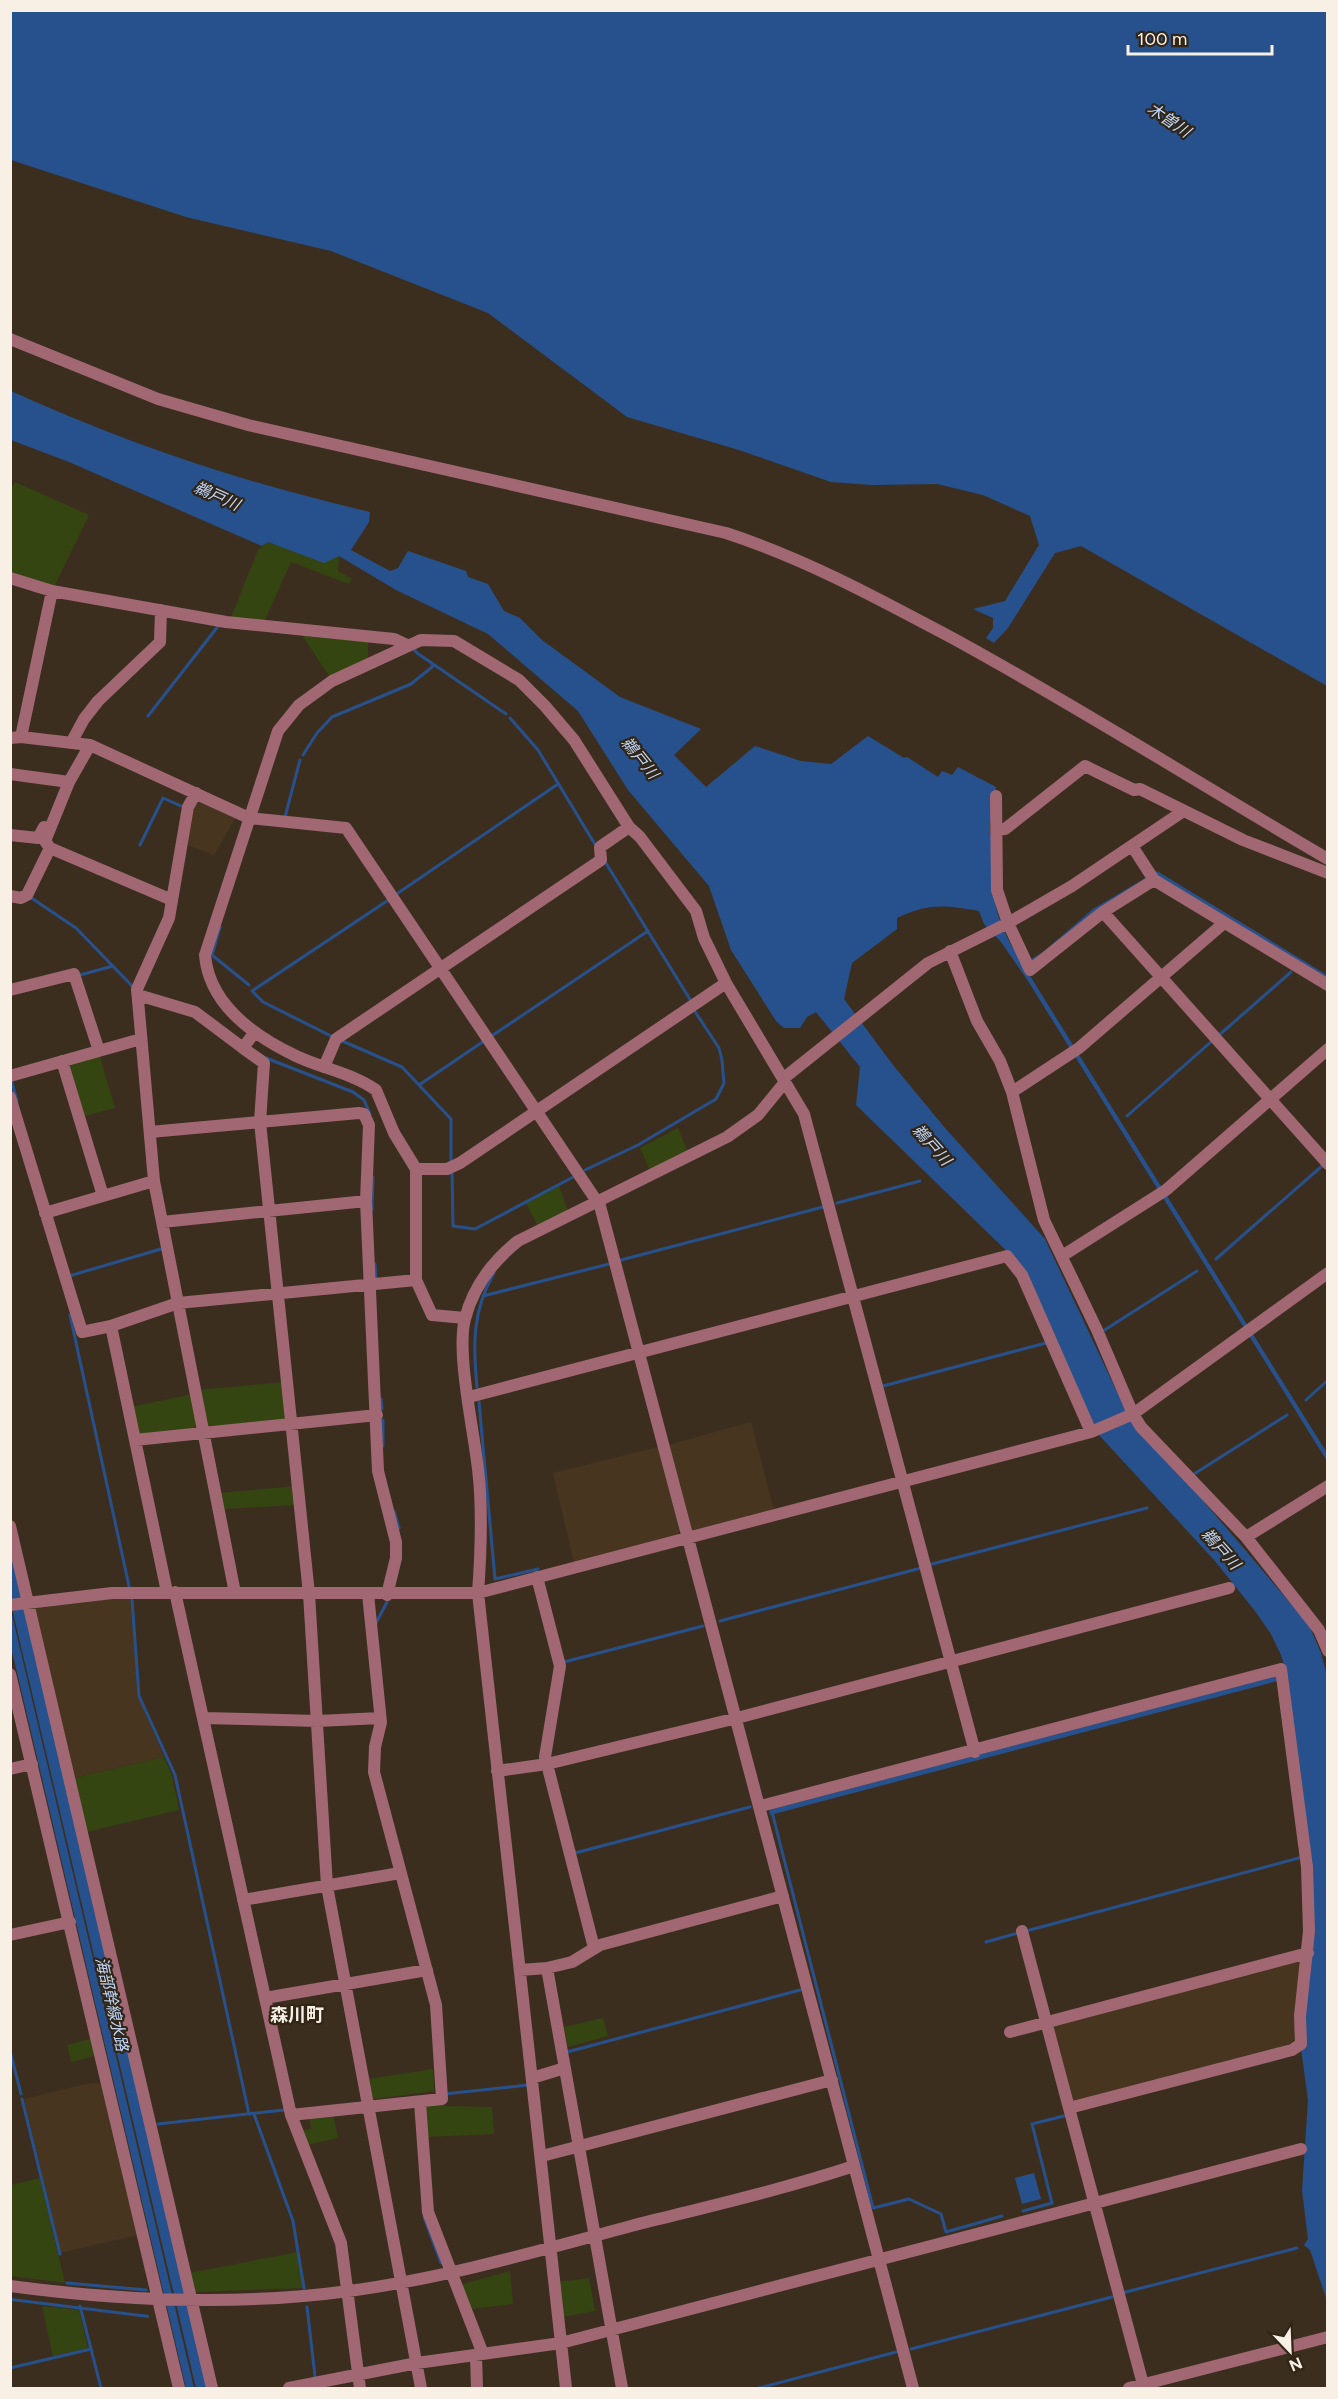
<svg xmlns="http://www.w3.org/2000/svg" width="1338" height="2399" viewBox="0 0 1338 2399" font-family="Figtree,'Noto Sans JP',sans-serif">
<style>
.built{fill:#473520}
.green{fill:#354511}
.water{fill:#27518d}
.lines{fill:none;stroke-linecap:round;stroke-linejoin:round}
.stream{stroke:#27518d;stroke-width:3}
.minor{stroke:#a16874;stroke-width:12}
.labels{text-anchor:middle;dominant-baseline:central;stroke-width:4.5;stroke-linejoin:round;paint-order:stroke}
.water-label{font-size:16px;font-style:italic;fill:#c1d9fc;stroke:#312516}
.quarter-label{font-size:18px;font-weight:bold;fill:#f8efe5;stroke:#312516}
</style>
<rect width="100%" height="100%" fill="#3c2e1f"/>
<path class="built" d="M202,801l34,16 -22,38 -27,-10 8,-41z
M751,1422l23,88 -84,21 -22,-86z
M661,1446l20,83 -6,8 -101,26 -21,-90z
M130,1598l8,98 26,61 -90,21 -41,-167 2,-5 34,-5z
M1297,1959l4,6 -6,74 -9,8 -213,56 -24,-79z
M104,2083l34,152 -78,18 -36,-154 61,-15z"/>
<path class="green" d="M15,482l74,33 -35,72 -43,-12 -1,-83z
M267,542l29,9 43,5 -1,15 14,8 -3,5 -58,-22 -28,62 -33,-4 28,-70z
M302,635l66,5v20l-37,19z
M99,1054l16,54 -34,9 -16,-50z
M678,1128l10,25 -38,17 -10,-22z
M559,1186l9,25 -30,15 -12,-23z
M284,1382l5,37 -78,10 -5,-3 -7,-36z
M192,1394l8,33 -60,9 -8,-29z
M297,1486l1,19 -76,4 -3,-16z
M164,1757l8,19 7,34 -93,22 -12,-54z
M603,2018l5,18 -40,11 -4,-20z
M94,2038l3,17 -26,7 -4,-17z
M433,2069l1,22 -61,8 -4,-20z
M443,2101l1,5 48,1 2,27 -69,3 -1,-34z
M333,2114l5,24 -32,7 -6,-14 11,-2 -2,-13z
M40,2178l25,105 -54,-7v-91z
M298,2252l5,36 -110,4 -3,-19z
M510,2271l3,33 -42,5 -12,-24z
M589,2278l6,33 -33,6 -4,-35z
M42,2306l37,4 9,38 -35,8z"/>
<path class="water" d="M11,10l1316,1v675l-246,-140 -26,7 -47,75 -14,15 -8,-5 7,-10v-10l-20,-9 32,-8 34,-56 -9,-29 -47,-21 -46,-11 -65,1 -41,-3 -92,-32 -112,-33 -139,-104 -157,-62 -145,-34 -175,-57z
M11,391c117,53 233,92 359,121l-1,10 -18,28 39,21 8,-3 10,-17 58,20 2,6 20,7 16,27 16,7 22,22 78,57 81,32 -27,26 32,32 49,-41 46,15 30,3 37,-28 36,22 3,-1 31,20 4,-6 10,4 6,-8 38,20 -2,33 -4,2v11l3,1c0,60 -4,79 30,130l20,-12 50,-43 64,-38 170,104v4l-169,-103 -131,95 300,482v8l-299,-480 -27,-39 -17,-18 -5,-13c-34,-6 -51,-8 -82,7v11l-45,34 -8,36 49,66 52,63 100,111 80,170 184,216 12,28 7,27 -1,621 -17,-51 -6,-5 4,-6 -6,-48 6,-91 -7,-51 10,-182 -23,-189 -7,-23 -10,-21 -16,-23 -40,-50 -116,-126 -82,-174 -161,-156 4,-38 -44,-55 -9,5 -7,11h-16l-8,-7 -45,-71 -22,-64 -81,-96 -50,-79 -90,-77 -92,-44 -57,-34 -15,7 -56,-21 -6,4 -193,-84 -58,-22z
M10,1549l197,839h-11l-185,-784z
M10,1606l184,782h-8l-175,-741z
M1277,1676l1,5 -508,134 -1,-5z
M1034,2173l7,26 -19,5 -7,-26z
M11,2298l138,17v3l-138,-17z"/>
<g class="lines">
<path class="stream" d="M412,647l5,6 89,61
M148,716l71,-91
M510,718l28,32 58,96
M303,755l14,-22 15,-16 79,-33 21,-17v-3
M285,817l15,-57
M140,845l23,-47 18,8
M604,860l87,141
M398,893l160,-109
M30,897l46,31 57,59
M220,927l-8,28 37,30
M80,975l33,-9
M493,1035l155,-104
M1218,1036l73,-64
M333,1037l-70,-35 -11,-11 138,-92
M340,1040l62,27 49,52v44
M266,1058l87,34 11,8 6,14
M11,1079l6,22
M419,1085l65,-44
M1127,1116l85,-75
M585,1170l53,-25 78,-46 8,-16 -2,-23 -3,-12 -25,-38
M452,1172l1,54 22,3 100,-53
M837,1203l83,-22
M372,1210l1,-33
M1216,1259l106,-93
M621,1260l202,-53
M375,1264l1,16
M69,1276l92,-27
M483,1296l126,-32
M70,1315l59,271
M1103,1331l94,-60
M883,1386l163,-43
M477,1387c-4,-42 -5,-76 17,-114
M381,1399l1,10
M1306,1400l22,-20
M479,1402l16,177 43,-10
M383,1446v-26
M1194,1474l93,-59
M394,1511l5,17
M932,1564l215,-56
M132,1600l7,96 36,79 74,339
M720,1621l201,-53
M376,1623l11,-21
M564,1662l139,-36
M772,1812l101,396 36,-9 32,15 5,18 56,-16
M574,1850l1,3 175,-46
M1026,1931l273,-73
M986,1942l32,-9
M10,2051l11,43
M567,2052l233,-62
M444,2094l84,-9
M22,2099l38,155
M254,2114l39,107 11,67
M158,2124l126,-14
M1023,2211l29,-8 -20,-79 32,-8
M424,2217l17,46
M67,2283l79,7
M1122,2293l175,-45
M80,2306l21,82
M307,2307l8,69
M911,2349l201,-52
M10,2368l81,-19
M759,2388l137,-36"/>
<path class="minor" d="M10,339l148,60 90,26 478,108c80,26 155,67 230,107 126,69 247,146 372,219
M10,578l42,13 174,31 168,17 13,6
M21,737l31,-146
M10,738l11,-1 69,8 159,73 97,10 254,378 313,1182
M71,743l13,-24 14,-18 62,-59 1,-32
M10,774l59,8
M196,793l-8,14 -19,111 -32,71 17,192 81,412
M996,796l1,94 11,33 22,47 73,-58 51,-32
M997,830l8,-1 80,-63 49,24 6,-1 103,51 85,33
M10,835l28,3 6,-11
M1132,846l22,34 174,105
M50,848l122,52
M10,896l11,2 6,-3 23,-47 -5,-7 24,-59 21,-37
M1103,912l225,252
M950,951l27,70 23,40 12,31 32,128 53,110 36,84 8,13 105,110 73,93 9,21
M10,990l64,-16 25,77
M138,995l57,17 48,36
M254,1033l-11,15 21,15 -4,59 49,472 18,292 94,502
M62,1061l41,135
M324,1067l12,-28 265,-179 -1,-13 29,-20
M10,1076l131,-37
M784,1078l144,-115 80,-40 64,-37 110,-74
M1012,1092l67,-44 145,-125
M10,1097l72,235 29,-6 67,-23 238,-23
M150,1132l209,-19 5,1 5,11 -3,76 12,270 18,71v16l-9,37
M416,1169h31l13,-6 266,-180
M45,1213l109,-32
M162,1222l204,-21
M1062,1256l104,-66 162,-141
M465,1318l-33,-3 -16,-35v-111l-22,-36 -18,-43c-24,-17 -55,-22 -80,-34 -42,-20 -87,-51 -91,-101l73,-224 21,-26 33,-24 89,-41 33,1 65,39 26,26 29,34 55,87 11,10 56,74 8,27 22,45 78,131 171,638
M111,1326l56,266
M469,1397l538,-141 15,19 69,157
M135,1440l242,-25
M10,1526l202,862
M1246,1537l82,-51
M537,1577l23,89 -15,91 1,8
M175,1592l116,523 50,128 19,145
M10,1605l102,-12h366l613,-161 42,-18 195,-141
M10,1674l169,714
M204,1718l114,3 62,-3
M547,1764l47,184
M10,1769l22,-5
M497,1771l50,-7 190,-46 492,-130
M761,1806l520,-137 26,198 2,64 -9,85 1,28 -9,6 -223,58 75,280
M243,1900l157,-27
M1022,1931l47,177
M10,1935l60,-13
M547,1968l75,420
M520,1970l27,-2 25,-6 28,-17 183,-49
M265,1998l162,-28
M1010,2032l298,-79
M532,2078l33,-10
M420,2102l8,110 55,142
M291,2115l151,-16 -6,-94 -62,-233 1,-25 6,-25 -13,-128
M542,2156l290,-76
M10,2286c112,15 227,20 339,5 96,-13 189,-40 282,-65 75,-19 150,-36 223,-60
M476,2355l1,33
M289,2388l128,-25 144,-20 740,-194
M566,2388l-88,-795c3,-41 5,-83 0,-124 -4,-37 -22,-117 -13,-150 8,-32 28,-58 53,-78l209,-104 31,-22 27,-33
M1129,2388l199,-51"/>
</g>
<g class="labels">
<g class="water-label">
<text transform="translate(1169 120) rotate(34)">木曽川</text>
<text transform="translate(217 496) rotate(24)">鵜戸川</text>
<text transform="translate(640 758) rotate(51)">鵜戸川</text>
<text transform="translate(932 1145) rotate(48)">鵜戸川</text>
<text transform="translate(1221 1549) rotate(48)">鵜戸川</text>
<text transform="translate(112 2004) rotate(77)">海部幹線水路</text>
</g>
<g class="quarter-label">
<text x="297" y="2015">森川町</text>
</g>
</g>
<rect width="1338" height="2399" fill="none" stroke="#f8efe5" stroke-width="24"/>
<g transform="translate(1290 2351) rotate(157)" stroke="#312516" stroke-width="4.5" paint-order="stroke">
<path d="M0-4.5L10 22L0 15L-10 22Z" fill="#f8efe5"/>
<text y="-9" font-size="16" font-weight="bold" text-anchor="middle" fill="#f8efe5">N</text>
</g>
<path d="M1128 45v9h144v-9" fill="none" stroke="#f8efe5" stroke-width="3"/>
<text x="1137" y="45" font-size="18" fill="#f8efe5" stroke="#312516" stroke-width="4.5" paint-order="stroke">100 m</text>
</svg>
